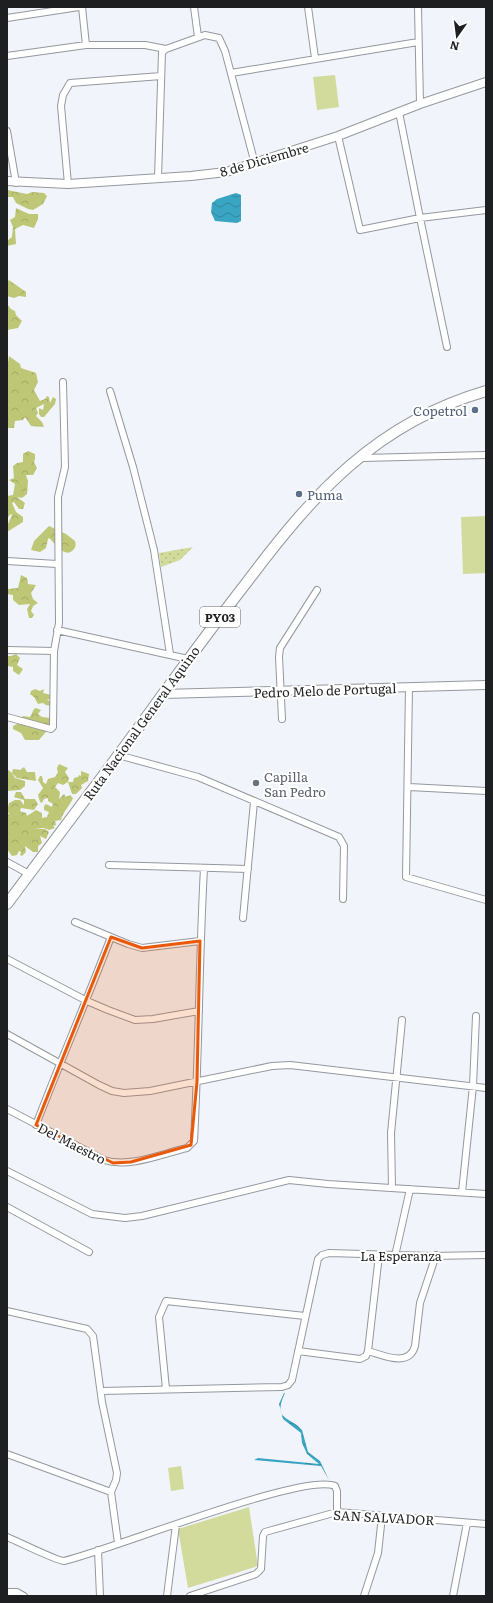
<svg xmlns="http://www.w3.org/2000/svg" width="493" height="1603" viewBox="0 0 493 1603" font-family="Literata,serif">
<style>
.grass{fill:url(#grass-dots)}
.forest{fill:url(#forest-crowns)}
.garden{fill:#d2da9c}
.water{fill:url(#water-waves)}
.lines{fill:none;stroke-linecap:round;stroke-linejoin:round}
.minor-casing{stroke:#94989d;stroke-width:8}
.tertiary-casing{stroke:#94989d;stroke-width:10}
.trunk-casing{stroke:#94989d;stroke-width:12}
.minor{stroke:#fff;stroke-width:6}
.tertiary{stroke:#fff;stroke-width:8}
.trunk{stroke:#fff;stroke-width:10}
.marked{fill:#e8590c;fill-opacity:0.2;stroke:#e8590c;stroke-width:3;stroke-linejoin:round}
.service-dot{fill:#5c6f8a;stroke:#fff;stroke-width:1.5}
.worship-dot{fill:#6b7280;stroke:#fff;stroke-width:1.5}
.labels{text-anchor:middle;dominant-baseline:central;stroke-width:4;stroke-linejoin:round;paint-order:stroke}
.shield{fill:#fff;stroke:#626264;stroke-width:1}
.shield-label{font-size:12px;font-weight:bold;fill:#1e1f21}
.street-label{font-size:13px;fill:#1e1f21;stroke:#fff}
.service-label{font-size:13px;fill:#4e5e75;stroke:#fff;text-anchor:end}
.worship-label{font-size:13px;fill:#5b616d;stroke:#fff;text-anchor:start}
</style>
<defs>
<pattern id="grass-dots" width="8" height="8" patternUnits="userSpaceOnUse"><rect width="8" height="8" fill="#d2da9c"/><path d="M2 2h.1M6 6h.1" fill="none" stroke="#b4bb86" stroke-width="1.8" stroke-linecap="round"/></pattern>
<pattern id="forest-crowns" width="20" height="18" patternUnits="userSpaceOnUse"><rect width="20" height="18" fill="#bec776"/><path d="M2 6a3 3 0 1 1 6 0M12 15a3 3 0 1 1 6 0" fill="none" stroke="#a3aa66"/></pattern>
<pattern id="water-waves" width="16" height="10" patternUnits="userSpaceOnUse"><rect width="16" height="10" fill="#3aa5c3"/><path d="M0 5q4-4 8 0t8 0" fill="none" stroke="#30869e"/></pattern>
</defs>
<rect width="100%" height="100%" fill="#f1f5fb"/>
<path class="grass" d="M193,547l-13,13 -19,7 -2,-14z"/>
<path class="forest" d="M7,190l20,4 5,-2 12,1 3,3 -4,8 -10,6 -5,-1 -12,-6 -3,-6h-6z
M16,208l13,6h9v5l-4,9 -11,-3 -8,4 1,15 -9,2v-5l5,-4 1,-10 -3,-7 5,-3z
M9,280l17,12v5l-7,-1 -5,2 -7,-2v-14z
M7,304l4,5 4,2 1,4 6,6 -4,7 -11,2z
M9,356l11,8 1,4 15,5 2,9 -4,8 6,11 5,-2 2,-3 2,1 1,6 3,-6 3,2 -1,5 -11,13h-3l-2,-3v-6l4,2 1,-6 -8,4 2,5 -2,3 6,6 2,5 -13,-1 -6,-9 -2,3 -8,1 -1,7h-7v-60z
M28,451l7,3v5l-1,3 3,6 -4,7h-7l2,6 -1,13 -5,4 -5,-1 8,6 -2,6h-4l-5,-7 -2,1 4,9 7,5v5l-16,10v-6l5,-11 -1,-1 -4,4v-22l6,-1 2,-11 -6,-4 5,-2 -1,-12 4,-3 6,-1v-8z
M49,526l17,8 9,7c1,4 1,6 -2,9 -8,9 -18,-7 -24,-12l-1,1 -2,9 -6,4 -9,-2 3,-9z
M21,575l6,3 1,6 8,1 -5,8 2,6 5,4 -5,3 -2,5 3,4 -2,3h-3l-2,-9 3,-5 -11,1 -6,-5v-5l-6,-1v-5l11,-1z
M16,654l4,4 -3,7 6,4 -4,6 -6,-4v-4l-6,-1v-10h4z
M35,689l5,2 4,-2 -1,4 8,2 -1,4 -3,1 5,2 -1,4 -5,-1 -3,-2 -5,1 -4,-7 -4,-3 1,-3z
M36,708l5,2 -3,4 4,3 9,1v8l-12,14h-14l-4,-7 -8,-4v-3l6,-3 19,6 1,-2 -19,-8 3,-3 7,1 4,-8z
M59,764l9,4 -3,4 4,6 -1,4 -5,3 -5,-2 -3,4 5,5 -1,7 5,-5 2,3 4,-2 3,3c-3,8 -10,13 -12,22l-6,1 1,4 -3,1 2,2 -6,2 -5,-2 -10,1h11l4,3 -3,7 -6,-3 2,7 -4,3v6h-5l-8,-6 1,6 -4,4 -2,-1 1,-3 -2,-1 -2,4 -5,1 -5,-7v-35h3l-3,-2 2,-9 6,-3h5l4,5v-5l-10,-3 2,-5h5l4,7h10l3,5 -4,6 -13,-2 -1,3 6,2 1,3 9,-6 6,3v5l5,-1 2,-5 -5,-2v-4l2,-2 6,3 1,-3 -5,-3v-3l-4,1 -2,4 -2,-1 -2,-7 5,-7 -5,-8 2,-4h2l1,6 3,2 2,-5 7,-2 3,-5 -1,-4z
M24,767l3,5h8l1,9 -19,-3 -5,-5 3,5 10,3v5l-5,4 -13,1v-22l5,4 1,-4 7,1z
M81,771l8,3 -1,7 -7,4 1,3 -6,6h-4l-4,-12h5l1,-4 4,-1 1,-2 2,1z"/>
<path class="garden" d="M335,75l4,32 -22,3 -4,-33z
M486,516v57l-23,1 -2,-57z
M181,1466l3,23 -13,2 -3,-23z
M249,1507l9,59 -70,22 -10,-59z"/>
<path class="water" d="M236,193l5,2v26l-4,2 -22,-2 -4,-9 1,-9 5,-4z
M284,1393h1c-13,28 5,23 17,37l6,22 12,9 9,19 -8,-14 -67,-6 4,-2 61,6 -12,-10 -5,-11 -1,-10 -18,-14 -4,-15z"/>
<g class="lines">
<g class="minor-casing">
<path id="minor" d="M82,7l4,38
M194,7l4,30
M308,7l7,51
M418,7l2,97
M7,18l72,-11
M7,56l79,-11h59l21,4
M231,73l187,-31
M399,112l21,106 27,129
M7,131l9,52
M338,136l22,94 60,-12 66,-8
M158,178l4,-126 4,-3 39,-14 14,3 6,13 30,113
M68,184l-7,-78 2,-11 7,-12 91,-7
M110,391l23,76 21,83 16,104
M362,458l124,-3
M7,561l50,3
M57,630l131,29
M7,650l47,1
M409,687l-3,190 80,23
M7,717l44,12 2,-2 1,-76 5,-28 -1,-126 7,-30 -2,-85
M282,719l-3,-62 1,-9 37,-58
M118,755l80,22 141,60 5,9 -1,53
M409,787l77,4
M7,862l22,12
M109,865l139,4
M243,918l11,-116
M111,937l17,7 14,4 58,-7
M7,959l80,42 21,9 27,10 18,-1 46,-8
M7,1034l92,51 13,6 12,2 26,-2 122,-25 18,-1 196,23
M7,1109l97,51c26,8 57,-6 83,-12l7,-7c5,-91 5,-182 10,-273
M36,1125c24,-63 51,-125 75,-188l-36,-15
M7,1171l85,43 33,4 17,-2 147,-36 39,4 158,10
M392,1188l-1,-55 11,-113
M462,1192l11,-106 3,-70
M7,1207l82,45
M395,1256l15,-67
M7,1311l80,18 6,7 9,66 15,71 -1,7 -5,12 7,51
M298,1351l62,8 6,-3 2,-5c15,4 41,17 47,-5l5,-43 16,-48
M368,1351l11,-96
M166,1389l-7,-72 7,-16 139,15
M101,1391l181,-4 6,-2 4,-5 26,-121 4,-4 7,-2 103,3 54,-1
M7,1454l104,38
M7,1537c10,4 50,24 57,24 47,-11 240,-89 271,-75l2,5v21
M98,1550l2,46
M7,1592h10l7,4
M167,1596l9,-71
M190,1596l66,-22 5,-5 2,-33 2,-4 72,-20 149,12
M364,1596l14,-43 4,-37
M453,1596l14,-73"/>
</g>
<g class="tertiary-casing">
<path id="tertiary" d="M7,181l61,3 123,-8 35,-4 112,-36 82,-32 66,-22
M163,694l323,-9"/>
</g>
<g class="trunk-casing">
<path id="trunk" d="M7,904c52,-70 105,-139 156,-210 28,-38 55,-75 84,-112 66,-88 129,-159 239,-191"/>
</g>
<use href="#minor" class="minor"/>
<use href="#tertiary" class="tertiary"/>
<use href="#trunk" class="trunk"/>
</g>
<path class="marked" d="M111,937l31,11 58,-7 -3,141 -6,63 -60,17 -18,1 -77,-38z"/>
<g class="service-dot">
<circle cx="475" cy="410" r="4"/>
<circle cx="299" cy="494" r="4"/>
</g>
<circle class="worship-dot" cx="256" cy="783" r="4"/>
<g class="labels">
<rect class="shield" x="200" y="607" width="40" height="20" rx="3"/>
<g class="shield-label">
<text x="220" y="617">PY03</text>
</g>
<g class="street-label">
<text transform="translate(264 159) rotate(-16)">8 de Diciembre</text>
<text transform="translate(325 690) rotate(-2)">Pedro Melo de Portugal</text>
<text transform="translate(141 723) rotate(-54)">Ruta Nacional General Aquino</text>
<text transform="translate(72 1143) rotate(27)">Del Maestro</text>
<text x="401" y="1255">La Esperanza</text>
<text transform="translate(384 1517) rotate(3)">SAN SALVADOR</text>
</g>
<g class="service-label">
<text x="467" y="410">Copetrol</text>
<text x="307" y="494" text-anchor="start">Puma</text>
</g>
<g class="worship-label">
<text x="264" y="776">Capilla<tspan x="264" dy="15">San Pedro</tspan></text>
</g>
</g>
<rect width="493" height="1603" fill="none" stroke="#1e1f21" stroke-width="16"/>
<g transform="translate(457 36) rotate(194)" stroke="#ffffff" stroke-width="3" paint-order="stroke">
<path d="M0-3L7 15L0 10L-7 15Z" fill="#1e1f21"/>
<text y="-6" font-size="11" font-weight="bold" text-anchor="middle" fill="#1e1f21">N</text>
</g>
</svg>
